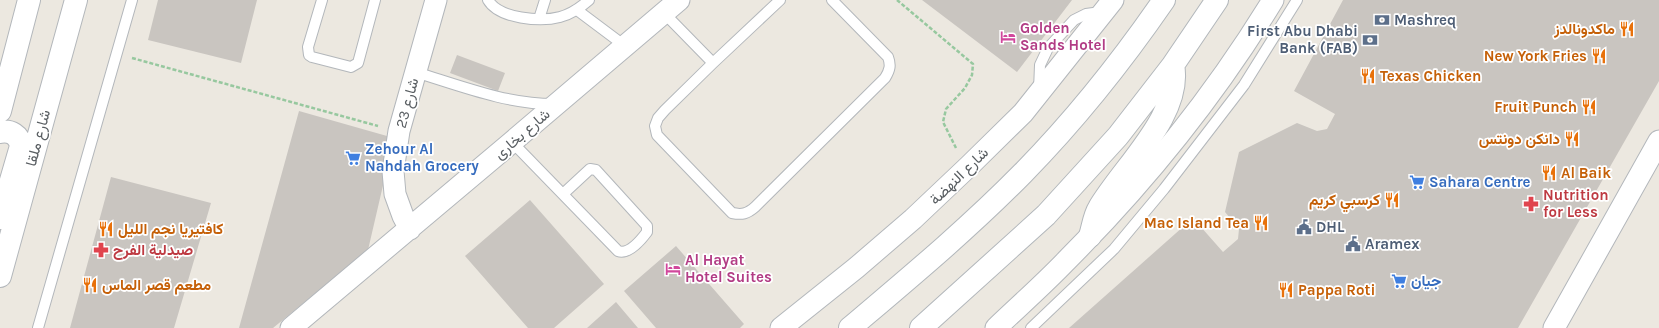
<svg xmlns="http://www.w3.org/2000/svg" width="1659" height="328" viewBox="0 0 1659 328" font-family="Karla,Vazirmatn,sans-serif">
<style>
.building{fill:#c9c5c0}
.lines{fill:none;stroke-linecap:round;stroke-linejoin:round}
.service-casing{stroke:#b3b7bb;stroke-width:12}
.minor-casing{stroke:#b3b7bb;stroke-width:23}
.tertiary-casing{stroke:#b3b7bb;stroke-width:24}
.secondary-casing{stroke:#b2b7bb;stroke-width:24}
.path{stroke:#97c89f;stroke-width:2.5;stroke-dasharray:4 2;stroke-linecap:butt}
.service{stroke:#fff;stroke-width:10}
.minor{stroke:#fff;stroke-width:21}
.tertiary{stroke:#fff;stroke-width:22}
.secondary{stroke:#fff;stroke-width:22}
.labels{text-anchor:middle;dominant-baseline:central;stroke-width:3.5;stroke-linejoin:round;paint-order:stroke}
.service-label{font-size:15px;font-weight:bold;fill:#4e5e75;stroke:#fff;text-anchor:start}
.hotel-label{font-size:15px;font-weight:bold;fill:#b23c85;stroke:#fff;text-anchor:start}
.food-label{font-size:15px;font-weight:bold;fill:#c56008;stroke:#fff;text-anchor:end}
.street-label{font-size:15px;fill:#595e62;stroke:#fff}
.shop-label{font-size:15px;font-weight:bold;fill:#366cbe;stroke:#fff;text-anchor:start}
.health-label{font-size:15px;font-weight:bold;fill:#be3a42;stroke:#fff;text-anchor:start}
</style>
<rect width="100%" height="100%" fill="#ece8e0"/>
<path class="building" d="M158,0h99l-16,63 -93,-23z
M922,0h150l-55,72z
M1343,0h316v81l-141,247h-449l124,-110 30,34 15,-13 1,-10 -14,-17 14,-60 58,-29 20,8 10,-2 8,-15 -41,-23z
M457,55l48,18 -7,18 -48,-18z
M299,111l95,27 -26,112 -95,78h-34z
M111,177l100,26 -37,125h-104z
M530,200l74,84 -50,44h-26l-63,-72z
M676,246l68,78 -4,4h-84l-32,-37z
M616,302l22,26h-51z"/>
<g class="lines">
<g class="service-casing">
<path id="service" d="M322,0l-14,47 1,8 3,2 39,10 7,-4 17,-63
M488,0c11,19 53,22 72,17 12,-3 20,-9 29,-17
M780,0l-67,63 -48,47 -7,8 -3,8 2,9 75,78c10,2 15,1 23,-6l130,-129c5,-8 6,-13 3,-21l-56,-57
M577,10l48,36
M664,13l49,50
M539,19l6,-19
M415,72c46,14 91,32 139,32
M1039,90l1,-25 8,-17 26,-28 12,-6 15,-2
M512,142l106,109c11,4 23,-11 29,-19v-6l-51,-56 -6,-1 -27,25
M38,328l94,-328
M1031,328l83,-79 50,-60 80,-104 53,-85"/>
</g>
<g class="minor-casing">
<path id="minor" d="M410,229l-7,-13 -8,-22 -2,-23 6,-40 37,-131
M291,328l221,-186 167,-142
M781,328l75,-60 57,-49 56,-53 54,-53 90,-113
M996,328c23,-22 48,-44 70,-67 78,-78 149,-166 207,-261
M1554,328l105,-187"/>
</g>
<g class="tertiary-casing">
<path id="tertiary" d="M0,111l29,-111
M0,132c11,-2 19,3 21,14l-21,72
M0,276l76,-276"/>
</g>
<g class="secondary-casing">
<path id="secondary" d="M1090,236c3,-9 4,-20 9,-28 24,-41 84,-94 74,-143
M850,328c59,-50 119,-100 173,-155 52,-53 99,-112 141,-173
M921,328l125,-113 72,-79 55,-71 44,-65"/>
</g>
<path class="path" d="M897,0l76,64 -1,11 -7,13 -19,21 -3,13 13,26
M132,58l246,68"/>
<use href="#service" class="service"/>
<use href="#minor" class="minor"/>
<use href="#tertiary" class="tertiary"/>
<use href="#secondary" class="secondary"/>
</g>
<defs>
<g id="bank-bare" transform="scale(1.2)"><path d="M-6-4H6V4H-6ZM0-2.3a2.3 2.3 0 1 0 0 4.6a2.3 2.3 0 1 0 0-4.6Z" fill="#5c6f8a" stroke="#fff" stroke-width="2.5" paint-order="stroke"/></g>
<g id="restaurant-bare" transform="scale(1.2)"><path d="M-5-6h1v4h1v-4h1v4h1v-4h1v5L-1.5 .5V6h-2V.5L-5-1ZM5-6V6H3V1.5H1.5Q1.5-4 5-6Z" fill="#e8710a" stroke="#fff" stroke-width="2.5" paint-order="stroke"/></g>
<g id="hotel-bare" transform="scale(1.2)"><path d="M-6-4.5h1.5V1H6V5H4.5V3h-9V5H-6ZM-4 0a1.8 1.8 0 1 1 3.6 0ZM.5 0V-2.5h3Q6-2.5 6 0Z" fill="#d1479c" stroke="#fff" stroke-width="2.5" paint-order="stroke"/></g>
<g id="supermarket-bare" transform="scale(1.2)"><path d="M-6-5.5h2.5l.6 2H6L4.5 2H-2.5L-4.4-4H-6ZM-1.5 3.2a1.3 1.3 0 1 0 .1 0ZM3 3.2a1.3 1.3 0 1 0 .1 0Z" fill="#3f7fe0" stroke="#fff" stroke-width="2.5" paint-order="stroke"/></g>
<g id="pharmacy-bare" transform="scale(1.2)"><path d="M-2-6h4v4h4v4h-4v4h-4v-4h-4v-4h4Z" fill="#e0444e" stroke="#fff" stroke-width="2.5" paint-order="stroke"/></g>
<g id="civic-bare" transform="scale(1.2)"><path d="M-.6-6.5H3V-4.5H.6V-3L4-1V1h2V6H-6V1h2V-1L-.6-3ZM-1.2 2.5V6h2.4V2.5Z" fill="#5c6f8a" stroke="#fff" stroke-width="2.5" paint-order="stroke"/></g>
</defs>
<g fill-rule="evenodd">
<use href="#bank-bare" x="1382" y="20"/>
<use href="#restaurant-bare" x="1627" y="29"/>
<use href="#hotel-bare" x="1008" y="37"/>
<use href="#bank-bare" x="1370" y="40"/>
<use href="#restaurant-bare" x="1599" y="56"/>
<use href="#restaurant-bare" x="1368" y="76"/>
<use href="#restaurant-bare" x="1589" y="107"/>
<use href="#restaurant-bare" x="1572" y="139"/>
<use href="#supermarket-bare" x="353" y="158"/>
<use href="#restaurant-bare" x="1549" y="173"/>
<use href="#supermarket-bare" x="1417" y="182"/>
<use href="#restaurant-bare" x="1392" y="200"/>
<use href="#pharmacy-bare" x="1531" y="204"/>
<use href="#restaurant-bare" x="1261" y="223"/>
<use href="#civic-bare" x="1304" y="227"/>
<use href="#restaurant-bare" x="106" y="229"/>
<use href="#civic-bare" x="1353" y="244"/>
<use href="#pharmacy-bare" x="101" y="250"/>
<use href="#hotel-bare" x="673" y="269"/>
<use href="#supermarket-bare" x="1399" y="281"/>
<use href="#restaurant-bare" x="90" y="285"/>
<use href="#restaurant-bare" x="1286" y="290"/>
</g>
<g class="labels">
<g class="service-label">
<text x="1394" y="20">Mashreq</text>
<text x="1358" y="31" text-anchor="end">First Abu Dhabi<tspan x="1358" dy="17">Bank (FAB)</tspan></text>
<text x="1316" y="227">DHL</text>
<text x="1365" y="244">Aramex</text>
</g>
<g class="hotel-label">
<text x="1020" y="28">Golden<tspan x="1020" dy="17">Sands Hotel</tspan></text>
<text x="685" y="260">Al Hayat<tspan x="685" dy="17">Hotel Suites</tspan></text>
</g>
<g class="food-label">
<text x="1615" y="29">ماكدونالدز</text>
<text x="1587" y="56">New York Fries</text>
<text x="1380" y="76" text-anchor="start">Texas Chicken</text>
<text x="1577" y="107">Fruit Punch</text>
<text x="1560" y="139">دانكن دونتس</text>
<text x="1561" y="173" text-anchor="start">Al Baik</text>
<text x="1380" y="200">كرسبي كريم</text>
<text x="1249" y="223">Mac Island Tea</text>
<text x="118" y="229" text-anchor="start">كافتيريا نجم الليل</text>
<text x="102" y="285" text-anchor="start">مطعم قصر الماس</text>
<text x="1298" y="290" text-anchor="start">Pappa Roti</text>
</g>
<g class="street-label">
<text transform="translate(407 103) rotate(-75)">شارع 23</text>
<text transform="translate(522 134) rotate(-41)">شارع بخارى</text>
<text transform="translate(38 138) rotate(-75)">شارع ملقا</text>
<text transform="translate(959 176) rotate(-44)">شارع النهضة</text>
</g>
<g class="shop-label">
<text x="365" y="149">Zehour Al<tspan x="365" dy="17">Nahdah Grocery</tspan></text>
<text x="1429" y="182">Sahara Centre</text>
<text x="1411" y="281">جيان</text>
</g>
<g class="health-label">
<text x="1543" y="195">Nutrition<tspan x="1543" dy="17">for Less</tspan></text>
<text x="113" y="250">صيدلية الفرح</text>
</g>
</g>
</svg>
